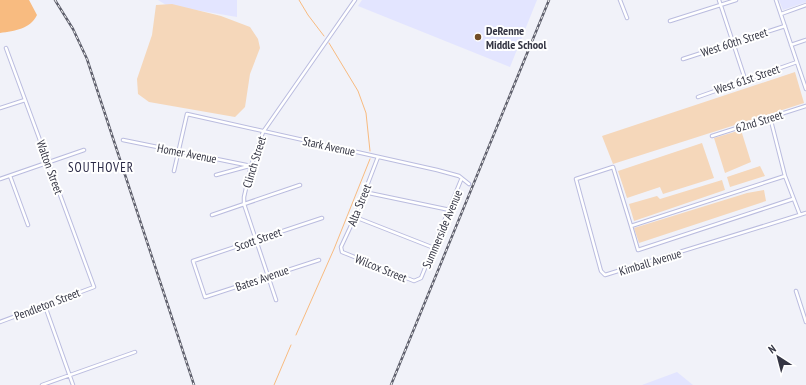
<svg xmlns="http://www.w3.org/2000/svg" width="806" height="385" viewBox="0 0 806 385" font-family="'PT Sans Narrow',sans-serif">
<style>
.built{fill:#e3e5ff}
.green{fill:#f5d7ba}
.water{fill:#f8bb80}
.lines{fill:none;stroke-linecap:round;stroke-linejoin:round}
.stream{stroke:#f8bb80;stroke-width:1}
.minor-casing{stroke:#babcdf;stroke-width:4.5}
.minor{stroke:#fff;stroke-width:2.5}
.rail-casing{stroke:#5e5f6c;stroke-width:2.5}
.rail{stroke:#fff;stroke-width:1;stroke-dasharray:3;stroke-linecap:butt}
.poi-dot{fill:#714c27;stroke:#fff;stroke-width:1.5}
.labels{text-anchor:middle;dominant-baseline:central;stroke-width:4;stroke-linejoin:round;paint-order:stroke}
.poi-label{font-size:12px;font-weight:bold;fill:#343543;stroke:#fff;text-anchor:start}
.street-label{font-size:12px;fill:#343543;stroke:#fff}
.neighbourhood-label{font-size:13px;letter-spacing:1px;fill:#292844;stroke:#fff}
</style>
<rect width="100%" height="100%" fill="#f1f2f9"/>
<path class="built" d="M158,0h79v17l-71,-12z
M362,0h175l-27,67 -152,-61z
M779,0h27v2l-23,8z
M677,372l16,13h-51z"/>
<path class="green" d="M172,4l49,12 29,11 8,12 2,9 -10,26 -5,33 -10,10 -86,-15 -11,-8 -1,-15 15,-44 4,-30z
M795,72l9,31 -191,61 -11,-28z
M741,130l10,32 -26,11 -11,-35z
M702,143l12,35 -51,16 -3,-7 -33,11 -9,-27z
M760,166l5,10 -35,11 -3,-10z
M722,180l3,10 -91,31 -5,-17 28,-8 3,3z
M764,190l2,11 -127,42 -5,-15 113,-35z"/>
<path class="water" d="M0,0h29l8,15c-7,14 -22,16 -37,18z"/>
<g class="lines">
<path class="stream" d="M299,0l9,15 16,21
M329,43l29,48 8,22 4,38
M296,335l38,-86 36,-90
M274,385l17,-40"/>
<g class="minor-casing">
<path id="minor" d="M620,0l7,18
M719,0l26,79
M776,0l30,89
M781,14l25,-9
M670,21l66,-21
M791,45l15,-5
M683,59l102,-33
M698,97l99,-35
M0,108l25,-8
M770,117l15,59 15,39
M712,136l94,-30
M123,140l128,26
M378,157l-23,60 -14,30 1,5 72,29 7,-3 40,-98
M174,171l13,-57 250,56 22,6 10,8
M216,175l33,-9
M10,176l18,49
M785,176l-154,50 -18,-59 -37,12 25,92 4,4 201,-62
M0,179l84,-29
M364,192l86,18
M212,215l88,-30
M355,217l79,31
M631,226l7,24 155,-51
M319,260l-114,37 -12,-36 129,-43
M796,291l10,31
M276,300l-32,-96v-7l7,-31 12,-34 92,-132
M45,306l28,79
M0,322l94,-35 -88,-239
M42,385l93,-33"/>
</g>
<use href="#minor" class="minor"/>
<g class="rail-casing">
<path id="rail" d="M55,0l18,29 14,30 107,326
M391,385l158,-385"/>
</g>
<use href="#rail" class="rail"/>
</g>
<circle class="poi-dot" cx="478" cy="37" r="4"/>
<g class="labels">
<g class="poi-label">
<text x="486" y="30">DeRenne<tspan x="486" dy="14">Middle School</tspan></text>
</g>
<g class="street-label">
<text transform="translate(734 42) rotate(-18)">West 60th Street</text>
<text transform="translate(747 79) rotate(-19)">West 61st Street</text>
<text transform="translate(759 121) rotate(-17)">62nd Street</text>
<text transform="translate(329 146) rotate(12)">Stark Avenue</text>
<text transform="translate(187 153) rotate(11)">Homer Avenue</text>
<text transform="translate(254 162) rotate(-73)">Clinch Street</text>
<text transform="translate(50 167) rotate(70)">Walton Street</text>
<text transform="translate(359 205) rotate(-68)">Alta Street</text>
<text transform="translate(442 229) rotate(-67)">Summerside Avenue</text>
<text transform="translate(258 239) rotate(-19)">Scott Street</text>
<text transform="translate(650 262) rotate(-17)">Kimball Avenue</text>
<text transform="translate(381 268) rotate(22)">Wilcox Street</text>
<text transform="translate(262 278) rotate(-19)">Bates Avenue</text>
<text transform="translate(47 304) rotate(-21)">Pendleton Street</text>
</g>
<g class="neighbourhood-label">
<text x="101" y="167">SOUTHOVER</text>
</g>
</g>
<g transform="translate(778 357) rotate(324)" stroke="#ffffff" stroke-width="3" paint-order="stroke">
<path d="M0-3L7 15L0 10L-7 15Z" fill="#343543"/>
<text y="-6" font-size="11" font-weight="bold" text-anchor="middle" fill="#343543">N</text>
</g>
</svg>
